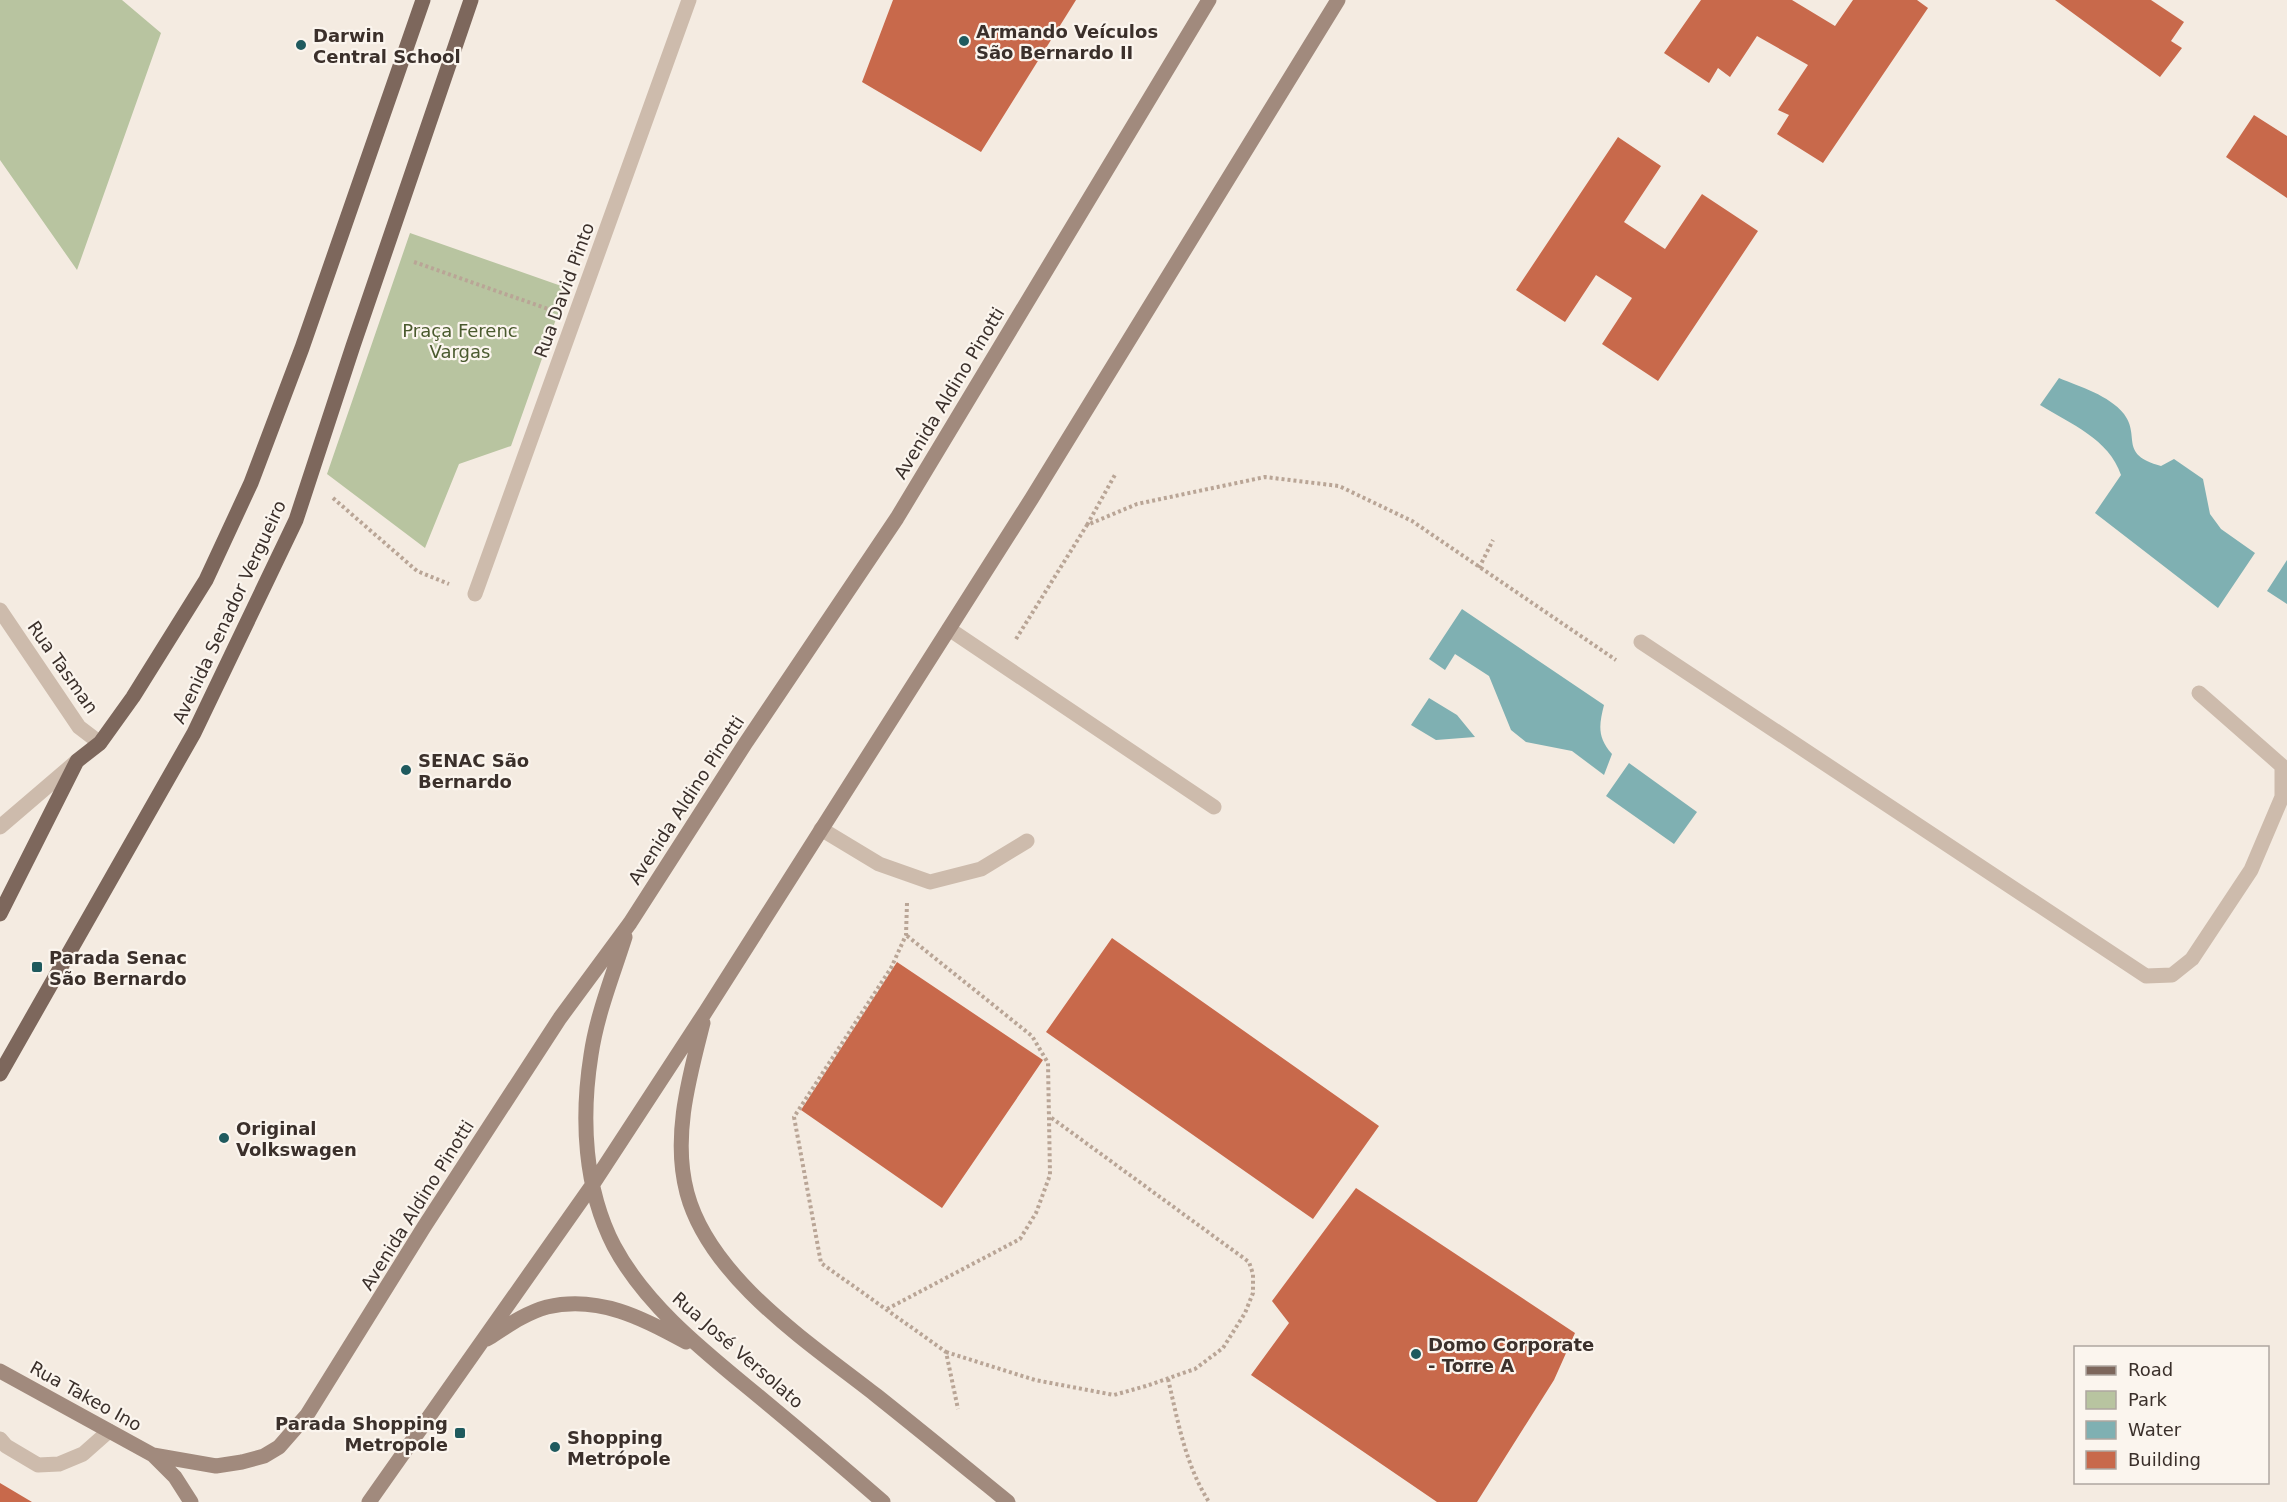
<svg xmlns="http://www.w3.org/2000/svg" width="2287" height="1502" viewBox="0 0 2287 1502" font-family="'DejaVu Sans',sans-serif">
<style>
.green{fill:#b8c4a0}
.water{fill:#7fb0b2}
.building{fill:#c8694b}
.lines{fill:none;stroke-linecap:round;stroke-linejoin:round}
.path{stroke:#b9a596;stroke-width:4;stroke-dasharray:3 3;stroke-linecap:butt}
.lane{stroke:#cdbbac;stroke-width:15}
.street{stroke:#cdbbac;stroke-width:15}
.secondary{stroke:#a18a7d;stroke-width:15}
.primary{stroke:#7d675c;stroke-width:15}
.poi-dot{fill:#1f5a5e;stroke:#fbf5ee;stroke-width:2}
.labels{text-anchor:middle;dominant-baseline:central;stroke-width:4.5;stroke-linejoin:round;paint-order:stroke}
.poi-label{font-size:18px;font-weight:bold;fill:#3b302b;stroke:#fbf5ee;text-anchor:start}
.street-label{font-size:18px;fill:#3b302b;stroke:#fbf5ee}
.park-label{font-size:18px;fill:#4a5a2e;stroke:#fbf5ee}
</style>
<rect width="100%" height="100%" fill="#f4ebe1"/>
<path class="green" d="M0,0h122l39,33 -84,237 -77,-110z
M410,233l157,55 -56,158 -52,18 -34,84 -98,-74z"/>
<path class="water" d="M2059,378c21,9 50,17 65,36 17,23 -6,40 37,52l13,-7 29,20 7,35 11,15 34,24 -37,55 -123,-95 26,-38c-12,-36 -50,-51 -81,-70z
M2287,560v44l-20,-13z
M1462,609l142,96c-5,20 -7,32 8,49l-8,21 -32,-24 -46,-9 -15,-12 -22,-54 -34,-22 -10,16 -16,-11z
M1429,698l28,17 18,22 -39,3 -25,-15z
M1629,763l68,49 -23,32 -68,-48z"/>
<path class="building" d="M893,0h183l-95,152 -119,-70z
M1701,0h91l43,26 18,-26h64l11,8 -105,155 -46,-29 12,-19 -11,-5 30,-45 -51,-29 -27,41 -12,-9 -9,15 -45,-30z
M2055,0h96l33,22 -13,19 11,7 -22,29z
M2254,115l33,21v62l-61,-41z
M1618,137l43,29 -37,56 41,27 37,-55 56,37 -100,150 -56,-37 30,-46 -36,-23 -31,47 -49,-32z
M1112,938l267,188 -66,93 -267,-187z
M897,962l146,98 -101,148 -141,-98z
M1356,1188l219,145 -21,47 -77,122h-40l-186,-127 38,-52 -17,-22z
M0,1483l32,19h-32z"/>
<g class="lines">
<path class="path" d="M414,262l134,47
M333,498l84,73 32,13
M1087,525l29,-52
M1479,568l14,-28
M1016,639l71,-114 50,-21 128,-27 74,9 73,35 204,139
M907,903l-1,32 -15,33 -97,149 27,146 125,89 12,57
M887,1309l133,-70 16,-26 14,-38 -2,-112 -16,-27 -126,-101
M946,1352l89,28 79,15 32,-9 49,-17 28,-21 22,-35 8,-20v-19l-4,-12 -200,-146
M1168,1379c10,42 17,85 41,123"/>
<path class="lane" d="M949,629l265,178
M1641,642l505,334 26,-1 20,-16 59,-89 31,-73v-31l-83,-73
M821,829l58,35 51,18 51,-13 46,-28
M0,1439l6,7 32,19 21,-1 24,-10 26,-23"/>
<path class="street" d="M475,594l214,-594
M0,610l79,117 21,16
M0,827l77,-66"/>
<path class="secondary" d="M625,937c-12,38 -28,77 -34,118 -10,63 -7,133 23,191 33,62 95,109 148,153 41,34 81,68 121,103
M703,1023c-14,55 -31,114 -16,170 23,86 124,151 190,203 44,35 88,71 131,106
M487,1339c19,-12 38,-26 60,-32 51,-12 96,11 139,35
M0,1371l153,84 22,22 16,25
M153,1455l63,11 26,-4 22,-6 15,-9 28,-32 117,-188 136,-209 70,-95 115,-179 152,-226 312,-518
M369,1502l224,-318 113,-173 326,-513 306,-498"/>
<path class="primary" d="M0,914l77,-153 23,-18 33,-46 73,-117 45,-97 51,-135 121,-348
M0,1074l194,-341 102,-213 57,-174 118,-346"/>
</g>
<g class="poi-dot">
<circle cx="964" cy="41" r="6"/>
<circle cx="301" cy="45" r="6"/>
<circle cx="406" cy="770" r="6"/>
<rect x="31" y="961" width="12" height="12" rx="3"/>
<circle cx="224" cy="1138" r="6"/>
<circle cx="1416" cy="1354" r="6"/>
<rect x="454" y="1427" width="12" height="12" rx="3"/>
<circle cx="555" cy="1447" r="6"/>
</g>
<g class="labels">
<g class="poi-label">
<text x="976" y="31">Armando Veículos<tspan x="976" dy="21">São Bernardo II</tspan></text>
<text x="313" y="35">Darwin<tspan x="313" dy="21">Central School</tspan></text>
<text x="418" y="760">SENAC São<tspan x="418" dy="21">Bernardo</tspan></text>
<text x="49" y="957">Parada Senac<tspan x="49" dy="21">São Bernardo</tspan></text>
<text x="236" y="1128">Original<tspan x="236" dy="21">Volkswagen</tspan></text>
<text x="1428" y="1344">Domo Corporate<tspan x="1428" dy="21">- Torre A</tspan></text>
<text x="448" y="1423" text-anchor="end">Parada Shopping<tspan x="448" dy="21">Metropole</tspan></text>
<text x="567" y="1437">Shopping<tspan x="567" dy="21">Metrópole</tspan></text>
</g>
<g class="street-label">
<text transform="translate(564 290) rotate(-70)">Rua David Pinto</text>
<text transform="translate(949 393) rotate(-59)">Avenida Aldino Pinotti</text>
<text transform="translate(229 612) rotate(-65)">Avenida Senador Vergueiro</text>
<text transform="translate(63 667) rotate(55)">Rua Tasman</text>
<text transform="translate(686 800) rotate(-57)">Avenida Aldino Pinotti</text>
<text transform="translate(417 1205) rotate(-58)">Avenida Aldino Pinotti</text>
<text transform="translate(738 1350) rotate(41)">Rua José Versolato</text>
<text transform="translate(86 1396) rotate(29)">Rua Takeo Ino</text>
</g>
<g class="park-label">
<text x="460" y="330">Praça Ferenc<tspan x="460" dy="21">Vargas</tspan></text>
</g>
</g>
<rect x="2074" y="1346" width="195" height="138" fill="#fbf5ee" stroke="#aea6a0" stroke-width="1.5"/>
<rect x="2086" y="1366" width="30" height="9" fill="#7d675c" stroke="#aea6a0" stroke-width="1.5"/>
<text x="2128" y="1376" font-size="18" fill="#3b302b">Road</text>
<rect x="2086" y="1391" width="30" height="18" fill="#b8c4a0" stroke="#aea6a0" stroke-width="1.5"/>
<text x="2128" y="1406" font-size="18" fill="#3b302b">Park</text>
<rect x="2086" y="1421" width="30" height="18" fill="#7fb0b2" stroke="#aea6a0" stroke-width="1.5"/>
<text x="2128" y="1436" font-size="18" fill="#3b302b">Water</text>
<rect x="2086" y="1451" width="30" height="18" fill="#c8694b" stroke="#aea6a0" stroke-width="1.5"/>
<text x="2128" y="1466" font-size="18" fill="#3b302b">Building</text>
</svg>
